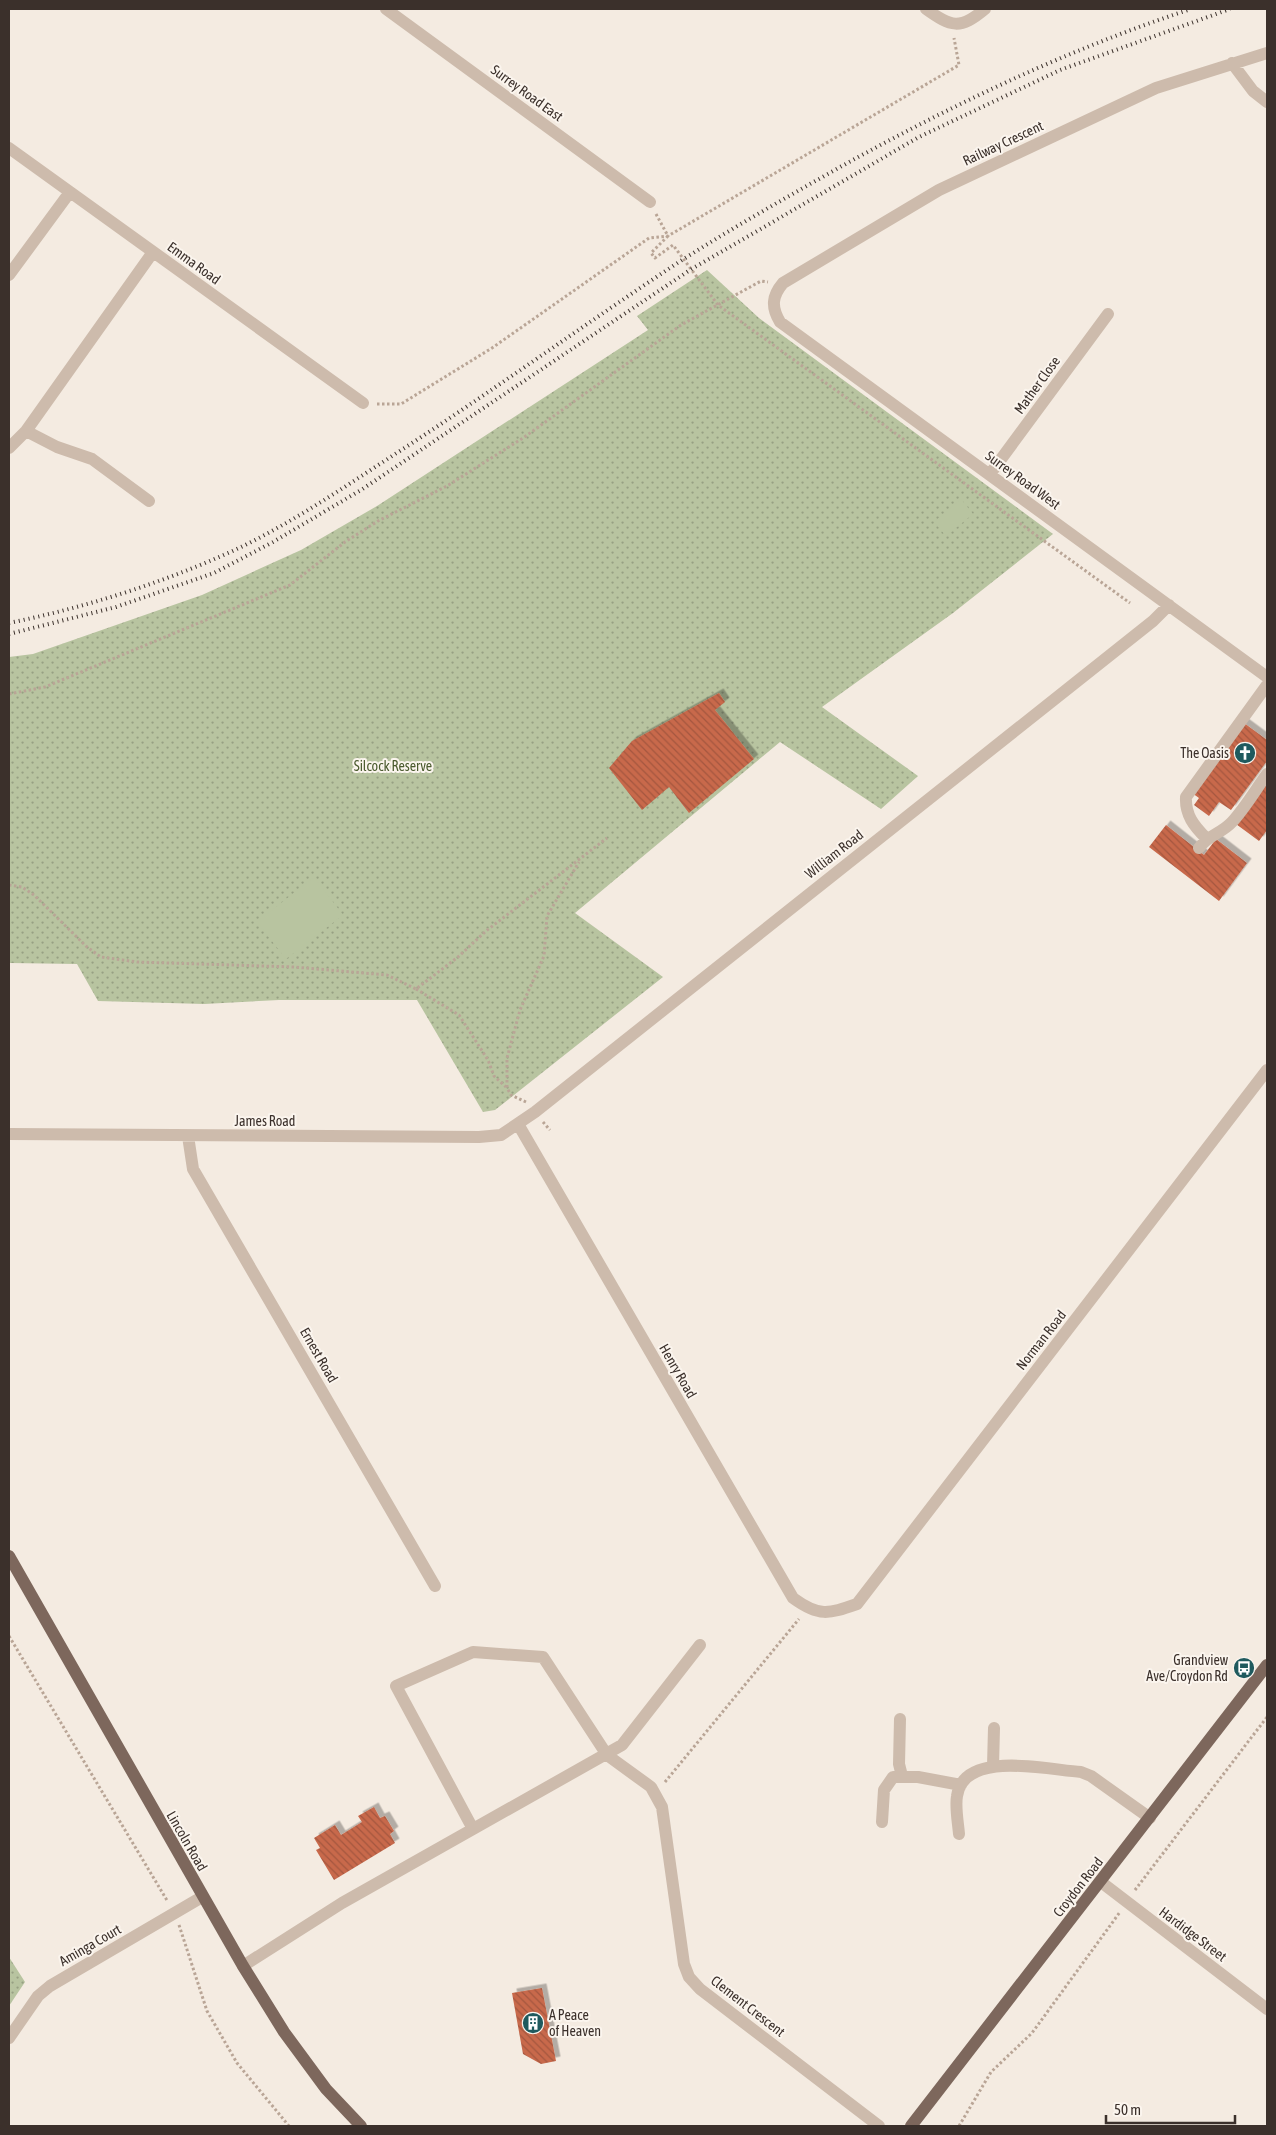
<svg xmlns="http://www.w3.org/2000/svg" width="1276" height="2135" viewBox="0 0 1276 2135" font-family="'Asap Condensed',sans-serif">
<style>
.park{fill:url(#park-dots)}
.garden{fill:#b8c4a0}
.building{fill:url(#building-back-hatch);filter:url(#shadow)}
.lines{fill:none;stroke-linecap:round;stroke-linejoin:round}
.path{stroke:#b9a596;stroke-width:3;stroke-dasharray:2.5 2.5;stroke-linecap:butt}
.minor{stroke:#cdbbac;stroke-width:12}
.major{stroke:#7d675c;stroke-width:12}
.rail{stroke:#3b302b;stroke-width:4;stroke-dasharray:1 4;stroke-linecap:butt}
.labels{text-anchor:middle;dominant-baseline:central;stroke-width:4;stroke-linejoin:round;paint-order:stroke}
.street-label{font-size:14px;fill:#3b302b;stroke:#fbf5ee}
.poi-label{font-size:14px;fill:#3b302b;stroke:#fbf5ee;text-anchor:end}
.park-label{font-size:14px;fill:#4a5a2e;stroke:#fbf5ee}
</style>
<defs>
<pattern id="park-dots" width="8" height="8" patternUnits="userSpaceOnUse" patternTransform="scale(1.25)"><rect width="8" height="8" fill="#b8c4a0"/><path d="M2 2h.1M6 6h.1" fill="none" stroke="#97a083" stroke-width="1.8" stroke-linecap="round"/></pattern>
<pattern id="building-back-hatch" width="6" height="6" patternUnits="userSpaceOnUse" patternTransform="scale(1.25)"><rect width="6" height="6" fill="#c8694b"/><path d="M-1 5l2 2M0 0l6 6M5-1l2 2" fill="none" stroke="#a4573f"/></pattern>
<filter id="shadow"><feDropShadow dx="4.5" dy="-4.5" stdDeviation="0" flood-color="#0004"/></filter>
</defs>
<rect width="100%" height="100%" fill="#f4ebe1"/>
<path class="park" d="M707,270l52,48 294,216 -100,79 -131,94 96,69 -37,33 -101,-67 -205,171 88,64 -168,133 -12,2 -66,-112h-138l-75,4 -106,-3 -21,-37 -68,-1v-306l24,-3 169,-59 99,-45 76,-44 271,-176 -11,-14z
M9,1957l16,25 -16,24z"/>
<path class="garden" d="M961,499l12,15 -27,22 -12,-14z
M314,877l29,38 -57,44 -29,-37z"/>
<path class="building" d="M719,693l6,9 -10,8 39,49 -65,54 -20,-26 -27,23 -33,-42 23,-27z
M1244,723l23,17v21l-36,49 -12,-8 -10,14 -15,-11 5,-7 -7,-5z
M1267,781v49l-8,11 -23,-17z
M1166,825l38,30 12,-16 31,24 -28,38 -70,-54z
M374,1807l6,11 5,-2 9,15 -4,3 5,9 -61,37 -18,-30 4,-2 -6,-10 21,-13 6,10 21,-13 -4,-6z
M542,1988l14,73 -15,3 -18,-10 -11,-61z"/>
<g class="lines">
<path class="path" d="M656,214l12,22 -17,17 4,5 18,-13 45,60 412,298
M377,404h24l91,-56 157,-110 19,-2 291,-171 -5,-27
M9,694l36,-7 245,-102 55,-43 33,-21 69,-35 76,-48 158,-113 80,-44 7,1
M9,885l13,2 12,8 53,52 14,10 36,5 157,5 93,8 29,14 42,-32 28,-26 121,-93
M416,989l43,26 29,45 6,16 12,11
M526,1102l-15,-7 -4,-7v-30l13,-48 24,-54 3,-40 32,-54
M543,1122l7,8
M9,1636l159,266
M665,1782l134,-163
M1135,1890l132,-173
M179,1925l28,86 30,52 52,63
M959,2126l32,-54 41,-39 88,-121"/>
<path class="minor" d="M386,9l264,193
M926,9c25,18 34,21 59,0
M1267,53l-111,35 -217,102 -156,93c-11,13 -12,24 -3,39l487,355
M1232,63l21,28 14,11
M9,148l354,255
M9,275l61,-83
M26,431l31,16 35,12 57,42
M9,448l17,-17 127,-179
M990,474l118,-160
M1206,838c-12,-12 -21,-23 -20,-41l81,-112
M1199,848c10,-14 22,-14 33,-26 13,-14 24,-33 35,-48
M518,1124l275,474c26,19 35,16 64,6l410,-534
M9,1134l470,3 22,-2 34,-23 618,-491 16,-16
M188,1136l5,33 242,417
M900,1719l-1,45 3,12
M993,1766l1,-38
M882,1822l2,-32 9,-13h25l43,8
M473,1829l-77,-143 77,-34 70,5 64,98 44,32 11,20 22,157 5,13 11,12 179,137
M959,1834c-1,-12 -4,-27 -2,-38 7,-47 91,-26 124,-24l10,4 59,42
M1101,1882l166,127
M243,1966l99,-63 280,-158 78,-100
M9,2038l29,-42 12,-10 152,-89"/>
<path class="major" d="M9,1556l234,410 41,66 42,57 35,37
M911,2126l356,-461"/>
<path class="rail" d="M9,623c78,-16 157,-41 230,-75 52,-25 101,-58 150,-90 98,-63 193,-132 290,-196 53,-34 108,-65 163,-96 112,-62 227,-117 349,-157
M9,634l107,-27 98,-34 59,-31 88,-52 329,-220 229,-133 141,-67 170,-61"/>
</g>
<defs>
<g id="church-disc" transform="scale(1.125)"><circle r="9.5" fill="#1f5a5e" stroke="#fbf5ee"/><path d="M-1.2-6h2.4v3.5h3.3v2.4h-3.3V6h-2.4V-.1h-3.3v-2.4h3.3Z" fill="#fff"/></g>
<g id="bus-disc" transform="scale(1.125)"><circle r="9.5" fill="#1f5a5e" stroke="#fbf5ee"/><path d="M-5-6H5V4H4V6H2V4H-2V6H-4V4H-5ZM-3.5-4V0h7V-4ZM-3.5 1.2v1.5H-2V1.2ZM2 1.2v1.5H3.5V1.2Z" fill="#fff"/></g>
<g id="building-disc" transform="scale(1.125)"><circle r="9.5" fill="#1f5a5e" stroke="#fbf5ee"/><path d="M-4-6H4V6H1V3H-1V6H-4ZM-2.5-4.3h1.7v1.8h-1.7ZM.8-4.3h1.7v1.8H.8ZM-2.5-1h1.7V.8h-1.7ZM.8-1h1.7V.8H.8Z" fill="#fff"/></g>
</defs>
<g fill-rule="evenodd">
<use href="#church-disc" x="1245" y="753"/>
<use href="#bus-disc" x="1244" y="1668"/>
<use href="#building-disc" x="533" y="2023"/>
</g>
<g class="labels">
<g class="street-label">
<text transform="translate(527 93) rotate(36)">Surrey Road East</text>
<text transform="translate(1003 143) rotate(-25)">Railway Crescent</text>
<text transform="translate(194 263) rotate(36)">Emma Road</text>
<text transform="translate(1037 385) rotate(-54)">Mather Close</text>
<text transform="translate(1023 480) rotate(36)">Surrey Road West</text>
<text transform="translate(834 854) rotate(-38)">William Road</text>
<text x="265" y="1121">James Road</text>
<text transform="translate(1041 1340) rotate(-52)">Norman Road</text>
<text transform="translate(319 1355) rotate(60)">Ernest Road</text>
<text transform="translate(678 1371) rotate(60)">Henry Road</text>
<text transform="translate(187 1841) rotate(60)">Lincoln Road</text>
<text transform="translate(1078 1887) rotate(-52)">Croydon Road</text>
<text transform="translate(1193 1934) rotate(37)">Hardidge Street</text>
<text transform="translate(90 1945) rotate(-30)">Aminga Court</text>
<text transform="translate(748 2006) rotate(38)">Clement Crescent</text>
</g>
<g class="poi-label">
<text x="1229" y="753">The Oasis</text>
<text x="1228" y="1660">Grandview<tspan x="1228" dy="16">Ave/Croydon Rd</tspan></text>
<text x="549" y="2015" text-anchor="start">A Peace<tspan x="549" dy="16">of Heaven</tspan></text>
</g>
<g class="park-label">
<text x="393" y="766">Silcock Reserve</text>
</g>
</g>
<rect width="1276" height="2135" fill="none" stroke="#3b302b" stroke-width="20"/>
<path d="M1106 2115v8h129v-8" fill="none" stroke="#3b302b" stroke-width="2.5"/>
<text x="1114" y="2115" font-size="15" fill="#3b302b" stroke="#fbf5ee" stroke-width="4" paint-order="stroke">50 m</text>
</svg>
